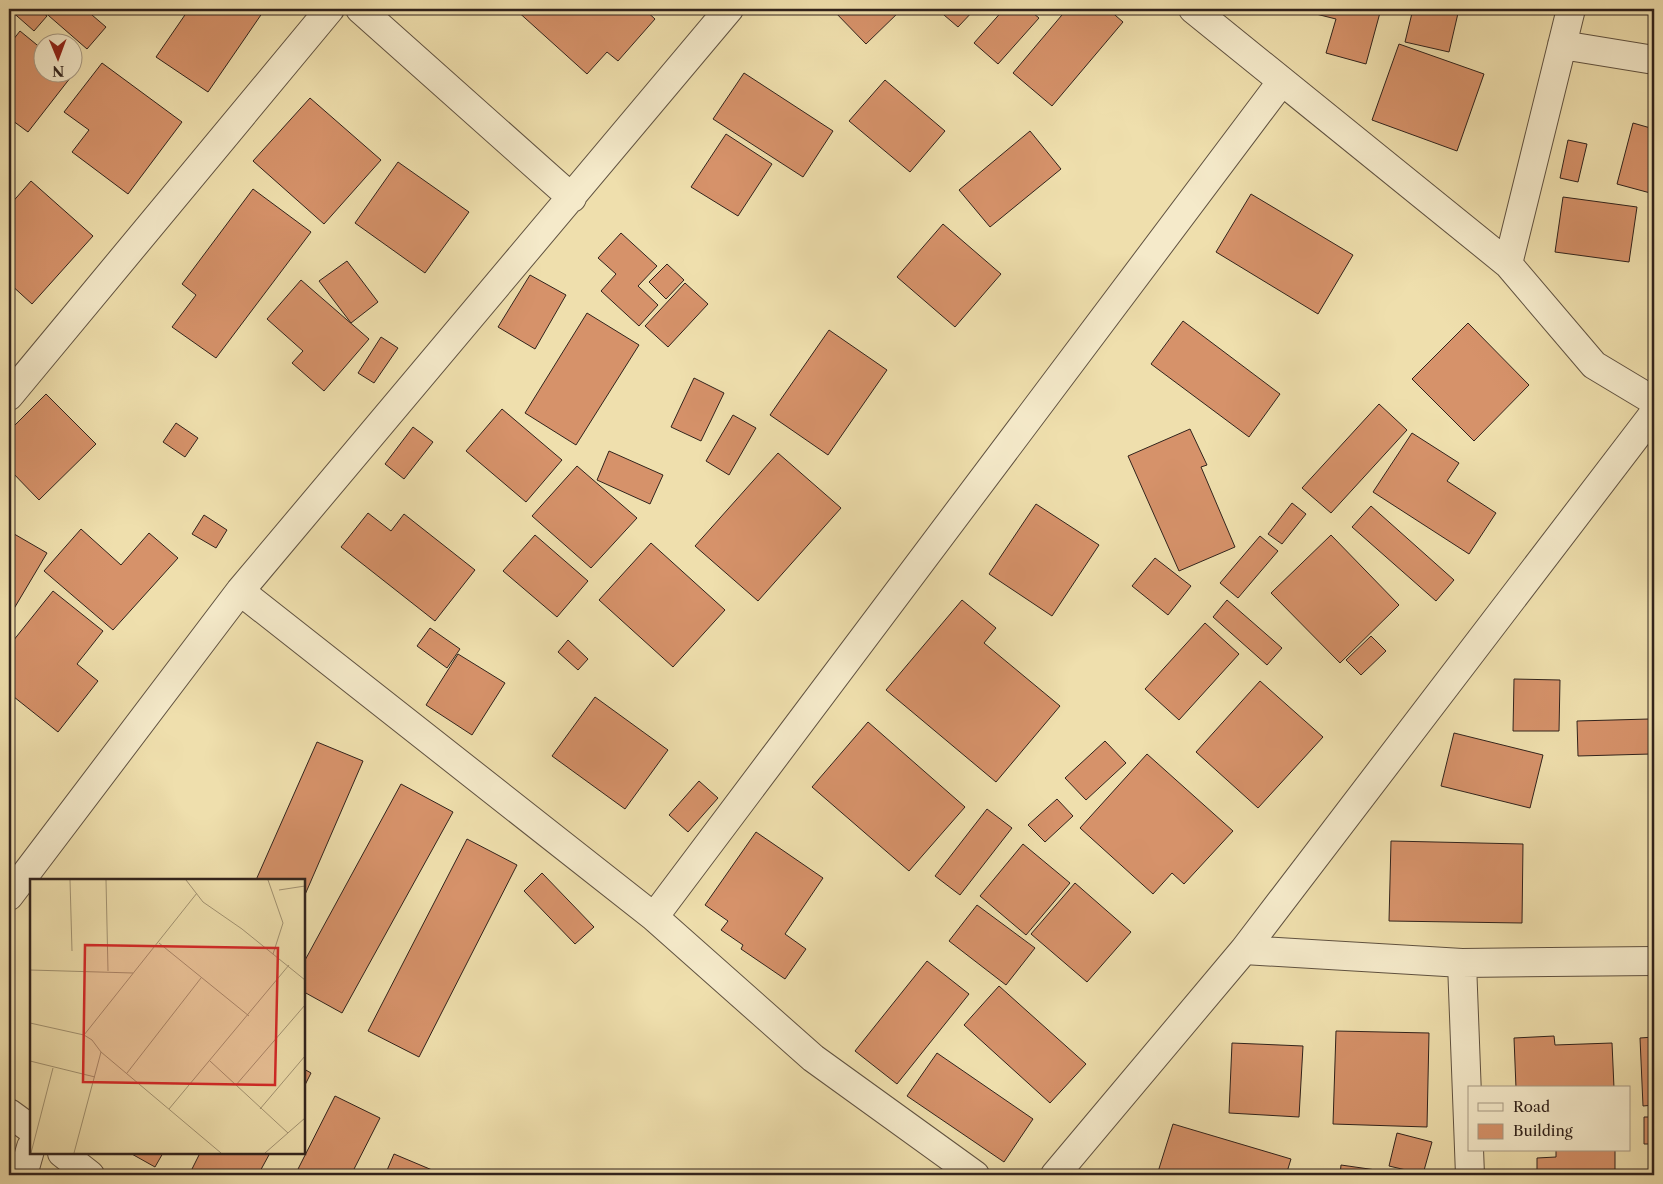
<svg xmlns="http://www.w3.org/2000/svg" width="1663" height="1184" viewBox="0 0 1663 1184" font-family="'Libre Caslon Text',serif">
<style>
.building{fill:#d6926a;stroke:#31231c}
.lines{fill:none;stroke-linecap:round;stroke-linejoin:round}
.street-casing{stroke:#605240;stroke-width:30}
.street{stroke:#f5eaca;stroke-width:28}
.inset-road{fill:none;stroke:#a39473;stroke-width:1}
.view{fill:#d62828;fill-opacity:0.15;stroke:#d62828;stroke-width:2.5}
.inset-edge{fill:none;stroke:#31231c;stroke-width:2.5}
</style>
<rect width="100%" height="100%" fill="#efdfad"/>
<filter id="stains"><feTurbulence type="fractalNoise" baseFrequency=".004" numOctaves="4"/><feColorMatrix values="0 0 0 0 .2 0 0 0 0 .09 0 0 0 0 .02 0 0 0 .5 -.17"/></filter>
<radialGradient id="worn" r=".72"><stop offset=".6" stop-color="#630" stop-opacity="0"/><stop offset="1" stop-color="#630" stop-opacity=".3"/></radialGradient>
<path class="building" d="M9,9h29l9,7 -13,15z
M41,9h44l21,18 -19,22z
M189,9h76l-57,83 -52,-35z
M515,9h129l11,10 -37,42 -11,-9 -20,22z
M832,9h70l-36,35z
M937,9h38l-17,18z
M1004,9h24l11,9 -41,46 -24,-21z
M1067,9h41l15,13 -71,84 -39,-33z
M1296,9h85l-15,55 -40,-11 10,-34z
M1413,9h46l-10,43 -44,-10z
M20,31l22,18v23l32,1 -46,59 -19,-14v-73z
M1399,44l85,30 -27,77 -85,-31z
M102,63l80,59 -54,72 -56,-42 17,-22 -25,-18z
M744,73l89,58 -30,46 -90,-58z
M885,80l60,51 -35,41 -61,-51z
M310,98l71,62 -57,64 -71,-63z
M1633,123l21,6v65l-37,-10z
M1030,131l31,38 -71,58 -31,-37z
M726,134l46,30 -34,52 -47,-29z
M1568,140l19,4 -9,38 -18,-4z
M398,162l71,50 -44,61 -70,-50z
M31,181l62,55 -61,68 -23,-21v-77z
M253,189l58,43 -95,126 -44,-31 24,-32 -14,-11z
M1251,194l102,61 -35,59 -102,-62z
M1563,197l74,10 -8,55 -74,-10z
M943,224l58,50 -46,53 -58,-50z
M621,233l36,33 -19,20 20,19 -19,21 -38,-35 15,-17 -18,-16z
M347,261l31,41 -27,21 -32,-42z
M667,264l17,16 -18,19 -17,-17z
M530,275l36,20 -31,54 -37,-22z
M301,280l68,59 -45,52 -32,-28 11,-12 -36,-32z
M685,283l23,21 -40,43 -23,-21z
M587,313l52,32 -63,100 -51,-32z
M1183,321l97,73 -31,43 -98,-73z
M1468,323l61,62 -55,56 -62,-62z
M829,330l58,40 -59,85 -58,-40z
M381,337l17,11 -24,35 -16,-10z
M694,378l30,15 -23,48 -30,-14z
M46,394l50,50 -57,56 -30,-31v-38z
M1379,404l28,26 -76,83 -29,-25z
M502,409l60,51 -36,42 -60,-51z
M733,415l23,13 -27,47 -23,-14z
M176,423l22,15 -13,19 -22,-15z
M413,427l20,15 -29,37 -19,-15z
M1190,429l17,36 -6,2 34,80 -56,24 -51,-115z
M1412,433l47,30 -12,18 49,32 -27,41 -96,-62z
M609,451l54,24 -13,29 -53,-24z
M778,453l63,55 -83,93 -63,-55z
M577,466l60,52 -46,50 -59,-52z
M1292,503l14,11 -24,30 -14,-10z
M1036,504l63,41 -47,71 -63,-42z
M1371,506l83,74 -18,21 -84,-74z
M368,513l23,18 13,-17 71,56 -40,51 -94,-74z
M204,515l23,15 -11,18 -24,-14z
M81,529l40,36 28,-32 29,25 -65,72 -69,-59z
M9,531l38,22 -38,64z
M535,535l53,46 -31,36 -54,-46z
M1331,535l68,70 -59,58 -69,-70z
M1260,536l18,15 -40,47 -18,-15z
M651,543l74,67 -52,57 -74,-67z
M1155,558l36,28 -23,29 -36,-29z
M53,591l50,40 -26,33 21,17 -40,51 -49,-39v-47z
M962,600l34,28 -12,15 76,63 -64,76 -110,-92z
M1227,600l55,48 -15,17 -54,-48z
M1205,623l34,31 -60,66 -34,-31z
M430,628l30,21 -13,19 -30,-22z
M1371,636l15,15 -25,24 -15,-15z
M568,640l20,19 -10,11 -20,-18z
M458,654l47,29 -33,52 -46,-30z
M1514,679l46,1 -1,51h-46z
M1260,681l63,56 -65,71 -62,-56z
M595,697l73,53 -43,59 -73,-53z
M1649,719l2,35 -73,2 -1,-35z
M868,722l97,85 -56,64 -97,-84z
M1454,733l89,22 -13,53 -89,-22z
M1105,741l21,22 -40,37 -21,-22z
M317,742l46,19 -59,136v-17h-48z
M1147,754l86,77 -49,53 -12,-11 -19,21 -73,-66z
M699,781l19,17 -30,34 -19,-17z
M401,784l52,28 -111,201 -38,-21v-30z
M1057,799l16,17 -28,26 -17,-17z
M987,809l25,19 -52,67 -25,-19z
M756,832l67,46 -38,56 21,15 -21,30 -44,-30 2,-4 -22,-15 7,-9 -23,-16z
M467,839l50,26 -98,192 -51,-26z
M1391,841l132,3 -1,79 -133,-2z
M1023,844l47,39 -44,52 -46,-39z
M542,873l52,54 -19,17 -51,-53z
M1075,883l56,49 -44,50 -56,-48z
M977,905l58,43 -29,37 -57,-44z
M927,961l42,33 -72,90 -42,-33z
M999,986l87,78 -36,39 -86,-78z
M1336,1031l93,2 -2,94 -94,-3z
M1554,1036l1,9 57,-2 2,45h-98l-2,-50z
M1654,1037v68l-11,1 -3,-68z
M1232,1043l71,3 -4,71 -70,-4z
M937,1053l96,66 -29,43 -97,-66z
M304,1069l7,4 -7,14z
M335,1096l45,22 -29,57h-56z
M1644,1117h10v27h-10z
M1173,1124l118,35 -5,16h-129z
M1397,1133l35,9 -9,32 -34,-8z
M1556,1150h59v25h-78v-17l19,-1z
M130,1153h33l-8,14z
M200,1153h70l-12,22h-69z
M394,1154l50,21h-59z
M1341,1165l70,10h-71z"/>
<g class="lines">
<g class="street-casing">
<path id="street" d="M360,9l212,189
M1193,9l315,255 86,101 60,36
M1562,45l92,15
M1508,264l63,-255
M9,396l321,-387
M240,591l414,326 159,141 162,117
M9,896l231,-305 489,-582
M654,917l628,-836
M1244,950l218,13 192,-2
M1462,963l8,212
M9,1113l22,16
M62,1153l28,22
M23,1175l8,-28
M1055,1175l189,-225 410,-537"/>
</g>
<use href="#street" class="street"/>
</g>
<g transform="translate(30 879)">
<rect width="275" height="275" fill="#efdfad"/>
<path class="inset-road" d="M40,1l2,71M76,1l2,91M156,1l17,22 39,27 63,51M238,1l15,43 -10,31M249,11l26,-4M0,42v21M129,64l90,73M0,91l103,3M0,144l54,12 8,5 9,12 120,101M54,156l113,-142M0,182l65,16M180,182l78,72M97,194l74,-95M206,206l69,-80M139,230l120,-144M230,230l45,-53M1,274l22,-85M44,274l27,-101M235,274l40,-35"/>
<path class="view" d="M55,66l193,3 -3,137 -192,-3z"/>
<rect width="275" height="275" class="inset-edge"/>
</g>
<rect width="1663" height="1184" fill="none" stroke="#efdfad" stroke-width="30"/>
<rect x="10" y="10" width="1643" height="1164" fill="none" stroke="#31231c" stroke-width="2.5"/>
<rect x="15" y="15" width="1633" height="1154" fill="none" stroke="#31231c"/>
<rect x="1468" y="1086" width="162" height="65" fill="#f5eaca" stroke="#a79a84"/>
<rect x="1478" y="1103" width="25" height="8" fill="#f5eaca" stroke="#a79a84"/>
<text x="1513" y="1112" font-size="15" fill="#31231c">Road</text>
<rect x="1478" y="1124" width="25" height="15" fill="#d6926a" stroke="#a79a84"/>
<text x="1513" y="1136" font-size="15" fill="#31231c">Building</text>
<g transform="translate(58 58) rotate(179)"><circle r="24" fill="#f5eaca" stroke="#a79a84"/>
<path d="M0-4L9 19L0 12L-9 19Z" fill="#8f2418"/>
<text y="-8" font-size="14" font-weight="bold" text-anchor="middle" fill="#31231c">N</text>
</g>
<rect width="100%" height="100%" filter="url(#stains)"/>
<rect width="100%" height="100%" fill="url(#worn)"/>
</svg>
